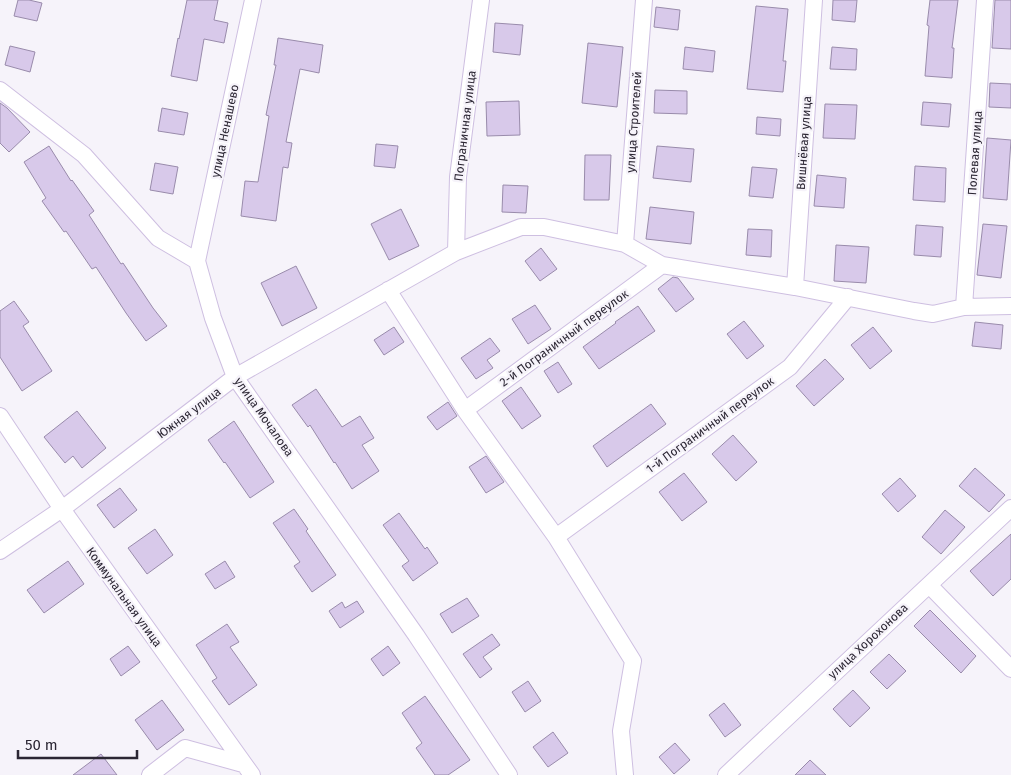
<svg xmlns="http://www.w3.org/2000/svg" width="1011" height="775" viewBox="0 0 1011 775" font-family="'Fira Sans',sans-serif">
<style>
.building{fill:#d8c9ea;stroke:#998bab}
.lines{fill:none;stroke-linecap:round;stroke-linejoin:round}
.minor-casing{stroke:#cebfe1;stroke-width:18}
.minor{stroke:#fff;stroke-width:16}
.labels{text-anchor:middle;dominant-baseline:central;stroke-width:4.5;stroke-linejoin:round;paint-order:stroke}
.street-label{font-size:12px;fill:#2b2633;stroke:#f6f3fa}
</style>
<rect width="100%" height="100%" fill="#f6f3fa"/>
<path class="building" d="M18,0h11l13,3 -5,18 -23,-5z
M187,0h31l-4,20 14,3 -4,20 -20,-4 -7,42 -26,-5 7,-38 1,1z
M833,0h24l-2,22 -23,-2z
M930,0h28l-6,48h2l-2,30 -27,-2 4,-50 -2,-1z
M995,0h16v49l-19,-1z
M756,6l32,3 -5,52h3l-3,31 -36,-3z
M656,7l24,3 -2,20 -24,-3z
M495,23l28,2 -3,30 -27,-3z
M278,38l45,7 -4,28 -19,-4 -14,73 6,1 -4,25 -5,-1 -7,54 -35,-5 4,-35 13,1 11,-66 -3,-1 10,-50h-2z
M588,43l35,4 -6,60 -35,-4z
M10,46l25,6 -5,20 -25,-7z
M685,47l30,4 -2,21 -30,-3z
M832,47l25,2 -1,21 -26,-1z
M990,83l21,1v24l-22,-1z
M655,90l32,1v23l-33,-1z
M519,101l1,34 -33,1 -1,-34z
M923,102l28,2 -2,23 -28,-2z
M0,103l7,5 23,24 -21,20 -9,-9z
M825,104l32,1 -2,34 -32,-1z
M162,108l26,5 -4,22 -26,-4z
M757,117l24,2 -1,17 -24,-2z
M987,138l24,2 -4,60 -24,-2z
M376,144l22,2 -3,22 -21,-2z
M49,146l22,35 1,-1 22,31 -5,4 32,49 2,-1 30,45 14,18 -21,15 -20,-28 -30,-46 -4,2 -26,-38 -2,1 -22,-31 4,-3 -22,-36z
M657,146l37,3 -3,33 -38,-4z
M585,155h26l-2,45h-25z
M155,163l23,4 -5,27 -23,-4z
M915,166l31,2 -1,34 -32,-2z
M752,167l25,2 -4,29 -24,-2z
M817,175l29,3 -2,30 -30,-2z
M503,185l25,1 -2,27 -24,-1z
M650,207l44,5 -3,32 -45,-5z
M401,209l18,37 -30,14 -18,-36z
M983,224l24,2 -6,52 -24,-3z
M916,225l27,2 -2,30 -27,-2z
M748,229l24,1 -1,27 -25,-2z
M836,245l33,2 -3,36 -32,-2z
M541,248l16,21 -17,12 -15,-20z
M296,266l21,42 -35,18 -21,-43z
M673,277l5,1 16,21 -18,13 -18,-23z
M14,301l15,21 -6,4 29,45 -30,20 -22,-34v-46z
M535,305l16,24 -23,15 -16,-25z
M638,306l17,25 -56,38 -16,-22 33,-24 -1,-1z
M744,321l20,25 -17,13 -20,-25z
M975,322l28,3 -2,24 -29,-3z
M394,327l10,15 -20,13 -10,-15z
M873,327l19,24 -22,18 -19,-24z
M490,338l10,13 -13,9 6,8 -17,11 -15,-21z
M825,359l19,20 -30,27 -18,-20z
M558,362l14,22 -14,9 -14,-22z
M521,387l20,29 -19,13 -20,-28z
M316,389l26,38 18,-11 14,22 -12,7 17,26 -27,18 -17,-27 -1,1 -24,-38 -2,2 -16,-22z
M448,402l9,14 -20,14 -10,-13z
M651,404l15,20 -59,43 -14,-21z
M77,411l29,37 -24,20 -9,-12 -8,7 -21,-26z
M234,421l40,61 -24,16 -25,-36 -1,1 -16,-23z
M733,435l24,27 -21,19 -24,-27z
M486,456l18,26 -18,11 -17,-26z
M975,468l30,27 -16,17 -30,-26z
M684,473l23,29 -25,19 -23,-29z
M900,478l16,18 -18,16 -16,-18z
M120,488l17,22 -23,18 -17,-23z
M294,509l14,20 -2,2 30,44 -24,17 -18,-26 6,-4 -27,-39z
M945,510l20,17 -24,27 -19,-17z
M399,513l26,36 2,-2 11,16 -25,18 -11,-15 7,-5 -26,-36z
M155,529l18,26 -26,19 -19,-26z
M1011,534v45l-18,17 -23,-25z
M68,561l16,23 -40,29 -17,-23z
M225,561l10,16 -20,12 -10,-15z
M467,598l12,18 -27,17 -12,-19z
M357,601l7,11 -24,16 -11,-17 13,-9 3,6z
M930,610l46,46 -15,17 -47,-47z
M227,624l12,18 -9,5 27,38 -28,20 -17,-24 5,-3 -21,-33z
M492,634l8,11 -17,12 9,12 -12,9 -17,-24z
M128,646l12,16 -19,14 -11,-17z
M388,646l12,17 -17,13 -12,-17z
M889,654l17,17 -19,18 -17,-17z
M528,681l13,20 -16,11 -13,-20z
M853,690l17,18 -20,19 -17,-18z
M425,696l45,64 -22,15h-13l-19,-27 6,-5 -20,-30z
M162,700l22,30 -27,20 -22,-30z
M724,703l17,22 -16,12 -16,-22z
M553,732l15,21 -20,14 -15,-20z
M675,743l15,17 -16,14 -15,-17z
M101,754l16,21h-44z
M810,760l16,15h-31z"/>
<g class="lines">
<g class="minor-casing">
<path id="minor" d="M0,90l84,65 74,83 39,23 16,57 22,59 181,258 93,140
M625,244l19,-244
M456,252l2,-75 23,-177
M197,261l56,-261
M795,287l19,-287
M388,290l77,120 91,127 77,124 -12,70 4,44
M964,307l21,-307
M465,410l197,-145
M0,416l62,93 190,266
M556,537l234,-170 58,-70
M0,551l62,-42 173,-132 221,-125 65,-25h23l81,17 37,21 133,22 119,24 19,3 31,-7 47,-1
M929,585l82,84
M150,775l35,-27 58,16
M726,775l285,-267"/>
</g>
<use href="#minor" class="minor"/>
</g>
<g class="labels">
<g class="street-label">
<text transform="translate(634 122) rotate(-86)">улица Строителей</text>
<text transform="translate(465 126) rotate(-83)">Пограничная улица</text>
<text transform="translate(225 131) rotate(-78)">улица Ненашево</text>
<text transform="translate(804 143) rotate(-86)">Вишнёвая улица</text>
<text transform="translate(975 153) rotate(-86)">Полевая улица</text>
<text transform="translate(564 338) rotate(-36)">2-й Пограничный переулок</text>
<text transform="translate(189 413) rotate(-37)">Южная улица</text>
<text transform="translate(264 417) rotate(55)">улица Мочалова</text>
<text transform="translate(710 425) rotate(-36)">1-й Пограничный переулок</text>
<text transform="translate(124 597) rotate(54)">Коммунальная улица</text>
<text transform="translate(868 641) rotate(-43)">улица Хорохонова</text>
</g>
</g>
<path d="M18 750v8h119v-8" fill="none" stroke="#2b2633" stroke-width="2.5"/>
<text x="25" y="750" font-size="15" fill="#2b2633" stroke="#f6f3fa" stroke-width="4" paint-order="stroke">50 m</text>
</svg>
